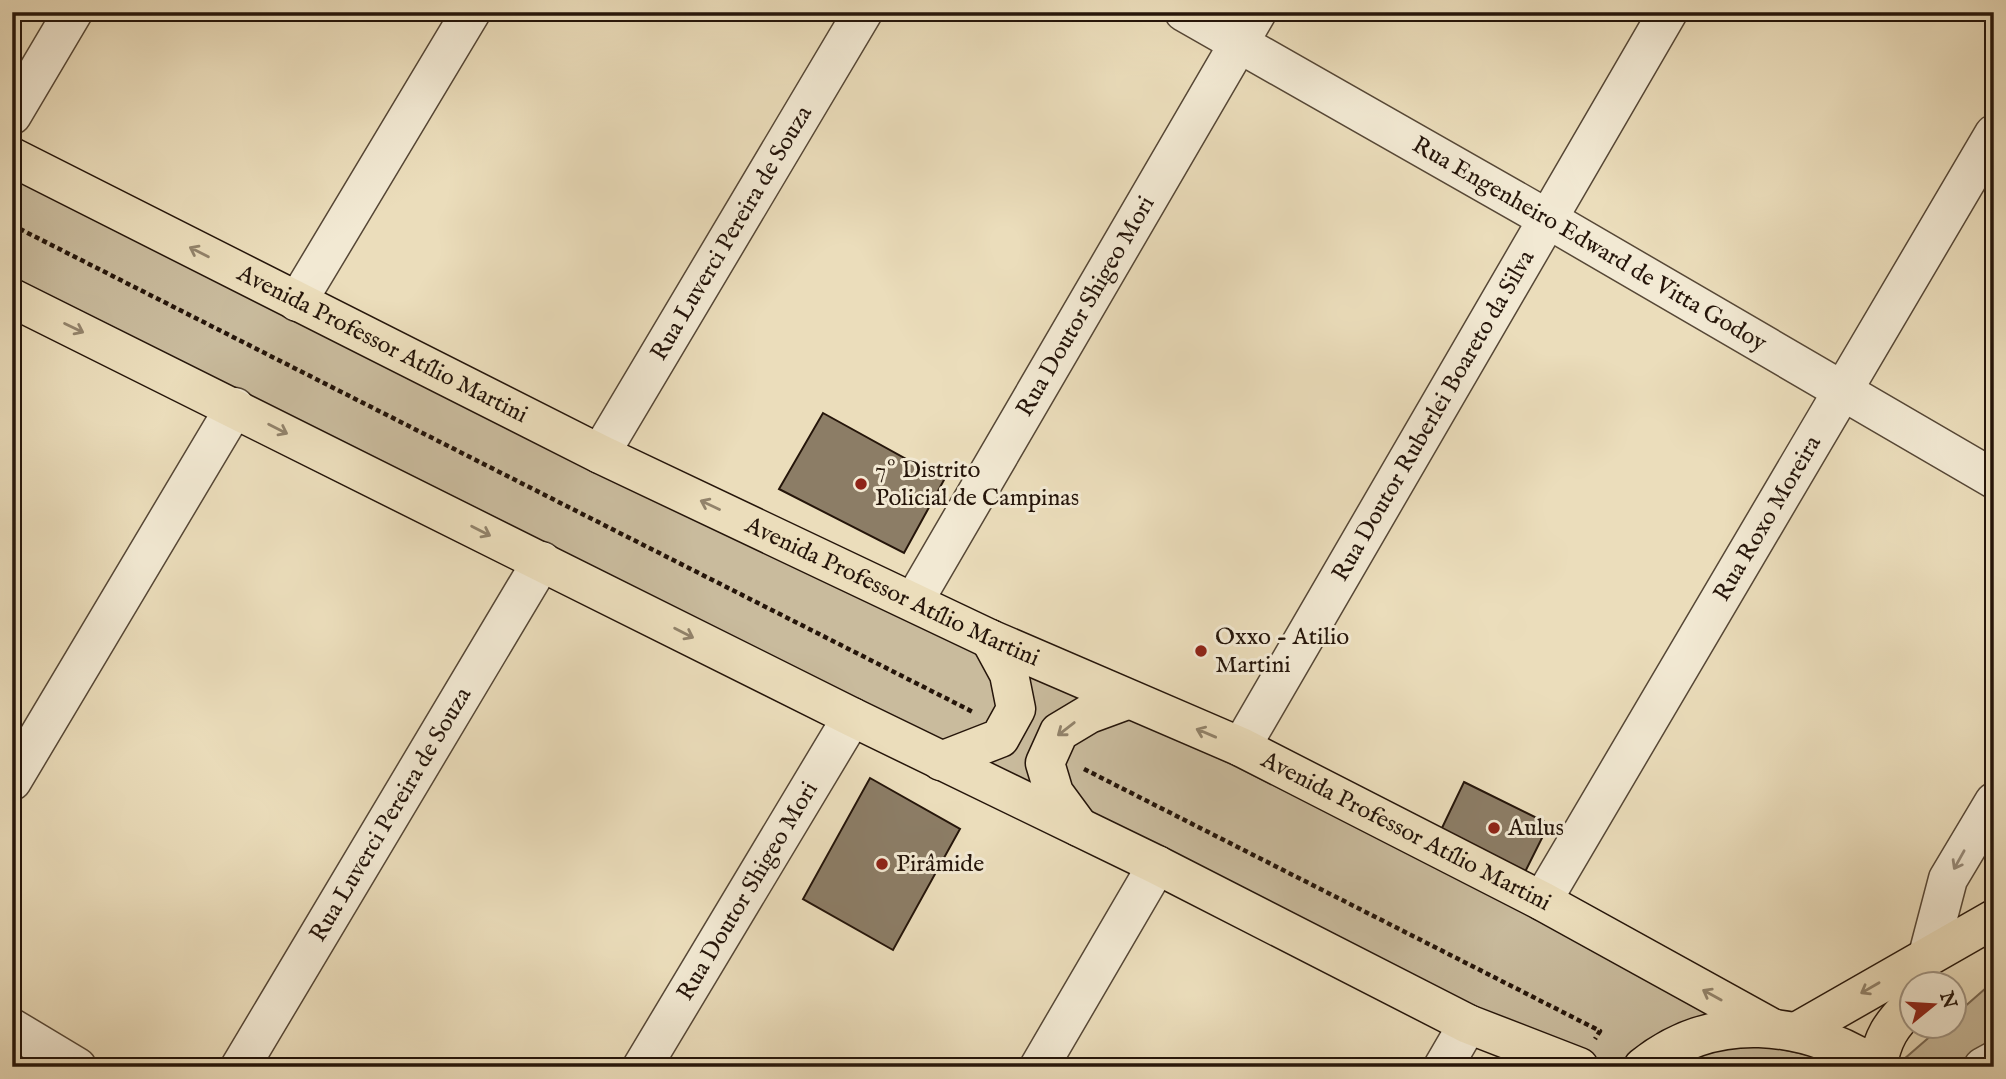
<svg xmlns="http://www.w3.org/2000/svg" width="2006" height="1079" viewBox="0 0 2006 1079" font-family="'IM FELL English',serif">
<style>
.green{fill:#c9bb9d;stroke:#776854;stroke-width:2}
.building{fill:#8c7d66;stroke:#25150a;stroke-width:2}
.lines{fill:none;stroke-linecap:round;stroke-linejoin:round}
.minor-casing{stroke:#564736;stroke-width:41}
.major-casing{stroke:#25150a;stroke-width:41}
.path{stroke:#25150a;stroke-width:4.5;stroke-dasharray:5 3.5;stroke-linecap:butt}
.minor{stroke:#f2e9d3;stroke-width:38}
.major{stroke:#ebddbb;stroke-width:38}
.oneway{stroke:#92836b}
.oneway2{stroke:#968a79}
.poi-dot{fill:#8f2418;stroke:#f2e9d3;stroke-width:2.5}
.labels{text-anchor:middle;dominant-baseline:central;stroke-width:6;stroke-linejoin:round;paint-order:stroke}
.street-label{font-size:24px;fill:#25150a;stroke:#f2e9d3}
.poi-label{font-size:24px;fill:#25150a;stroke:#f2e9d3;text-anchor:start}
</style>
<rect width="100%" height="100%" fill="#ebddbb"/>
<filter id="stains"><feTurbulence type="fractalNoise" baseFrequency=".00286" numOctaves="4"/><feColorMatrix values="0 0 0 0 .2 0 0 0 0 .09 0 0 0 0 .02 0 0 0 .5 -.17"/></filter>
<radialGradient id="worn" r=".72"><stop offset=".6" stop-color="#630" stop-opacity="0"/><stop offset="1" stop-color="#630" stop-opacity=".3"/></radialGradient>
<path class="green" d="M12,163l1744,860 -118,44h-54l-1572,-780z
M1994,981v65l-38,21h-43l-10,-7 38,-33 13,-1v-10z
M1729,1038l136,29h-213z"/>
<path class="building" d="M823,413l121,67 -40,73 -125,-64z
M870,778l90,51 -67,121 -90,-51z
M1464,782l85,42 -25,50 -84,-42z"/>
<g class="lines">
<g class="minor-casing">
<g id="minor">
<path id="s1" d="M1184,12l362,206 448,261"/>
<path d="M12,115l61,-103"/>
<path d="M297,302l174,-290"/>
<path id="s2" d="M600,454l263,-442"/>
<path id="s3" d="M914,601l343,-589"/>
<path id="s4" d="M1241,747l427,-735"/>
<path d="M12,781l223,-374"/>
<path id="s5" d="M1542,901l452,-767"/>
<path d="M1928,955l20,-76 46,-77"/>
<path d="M12,1028l65,39"/>
<path id="s6" d="M240,1067l302,-506"/>
<path id="s7" d="M642,1067l210,-350"/>
<path d="M1039,1067l118,-202"/>
<path d="M1443,1067l25,-43"/>
<path d="M1983,1067l11,-6"/>
</g>
</g>
<g class="major-casing">
<g id="major">
<path id="s8" d="M12,157l588,297 390,185 251,108 301,154 230,127"/>
<path d="M12,298l840,419 305,148 311,159 111,43"/>
<path d="M941,761l59,-23 16,-29 -7,-35 -19,-35"/>
<path d="M1079,827l-25,-34 -9,-30 14,-31 30,-18 38,-14"/>
<path d="M1798,1031l196,-112"/>
<path d="M1643,1067c71,-57 161,-47 234,0 6,-30 13,-41 35,-63"/>
</g>
</g>
<path class="path" d="M12,225l961,487
M1084,769l516,262 -5,8"/>
<use href="#minor" class="minor"/>
<use href="#major" class="major"/>
</g>
<defs><path id="oneway-shaft" d="M-6 0H5M1.5-3L5.5 0L1.5 3" fill="none" stroke-width="1.6" stroke-linecap="round" stroke-linejoin="round" transform="scale(1.75)"/></defs>
<g class="oneway">
<use href="#oneway-shaft" transform="translate(199 252) rotate(-153)"/>
<use href="#oneway-shaft" transform="translate(74 328) rotate(26)"/>
<use href="#oneway-shaft" transform="translate(278 429) rotate(27)"/>
<use href="#oneway-shaft" transform="translate(710 505) rotate(-155)"/>
<use href="#oneway-shaft" transform="translate(481 531) rotate(27)"/>
<use href="#oneway-shaft" transform="translate(684 633) rotate(27)"/>
<use href="#oneway-shaft" transform="translate(1066 729) rotate(142)"/>
<use href="#oneway-shaft" transform="translate(1206 733) rotate(-157)"/>
<use href="#oneway-shaft" transform="translate(1870 988) rotate(150)"/>
<use href="#oneway-shaft" transform="translate(1712 995) rotate(-151)"/>
</g>
<use class="oneway2" href="#oneway-shaft" transform="translate(1959 860) rotate(119)"/>
<g class="poi-dot">
<circle cx="861" cy="484" r="7"/>
<circle cx="1201" cy="651" r="7"/>
<circle cx="1494" cy="828" r="7"/>
<circle cx="882" cy="864" r="7"/>
</g>
<g class="labels">
<g class="street-label">
<text stroke="none"><textPath href="#s2" startOffset="257">Rua Luverci Pereira de Souza</textPath></text>
<text stroke="none"><textPath href="#s1" startOffset="467">Rua Engenheiro Edward de Vitta Godoy</textPath></text>
<text stroke="none"><textPath href="#s3" startOffset="341">Rua Doutor Shigeo Mori</textPath></text>
<text stroke="none"><textPath href="#s8" startOffset="415">Avenida Professor Atílio Martini</textPath></text>
<text stroke="none"><textPath href="#s4" startOffset="383">Rua Doutor Ruberlei Boareto da Silva</textPath></text>
<text stroke="none"><textPath href="#s5" startOffset="444">Rua Roxo Moreira</textPath></text>
<text stroke="none"><textPath href="#s8" startOffset="982">Avenida Professor Atílio Martini</textPath></text>
<text stroke="none"><textPath href="#s6" startOffset="294">Rua Luverci Pereira de Souza</textPath></text>
<text stroke="none"><textPath href="#s8" startOffset="1549">Avenida Professor Atílio Martini</textPath></text>
<text stroke="none"><textPath href="#s7" startOffset="205">Rua Doutor Shigeo Mori</textPath></text>
</g>
<g class="poi-label">
<text x="875" y="470">7º Distrito<tspan x="875" dy="28">Policial de Campinas</tspan></text>
<text x="1215" y="637">Oxxo - Atilio<tspan x="1215" dy="28">Martini</tspan></text>
<text x="1508" y="828">Aulus</text>
<text x="896" y="864">Pirâmide</text>
</g>
</g>
<rect width="2006" height="1079" fill="none" stroke="#ebddbb" stroke-width="42"/>
<rect x="14" y="14" width="1978" height="1051" fill="none" stroke="#25150a" stroke-width="3.5"/>
<rect x="21" y="21" width="1964" height="1037" fill="none" stroke="#25150a" stroke-width="2"/>
<g transform="translate(1933 1005) rotate(72)"><circle r="33" fill="#f2e9d3" stroke="#a09483" stroke-width="2"/>
<path d="M0-5L12 26L0 18L-12 26Z" fill="#8f2418"/>
<text y="-10" font-size="19" font-weight="bold" text-anchor="middle" fill="#25150a">N</text>
</g>
<rect width="100%" height="100%" filter="url(#stains)"/>
<rect width="100%" height="100%" fill="url(#worn)"/>
</svg>
